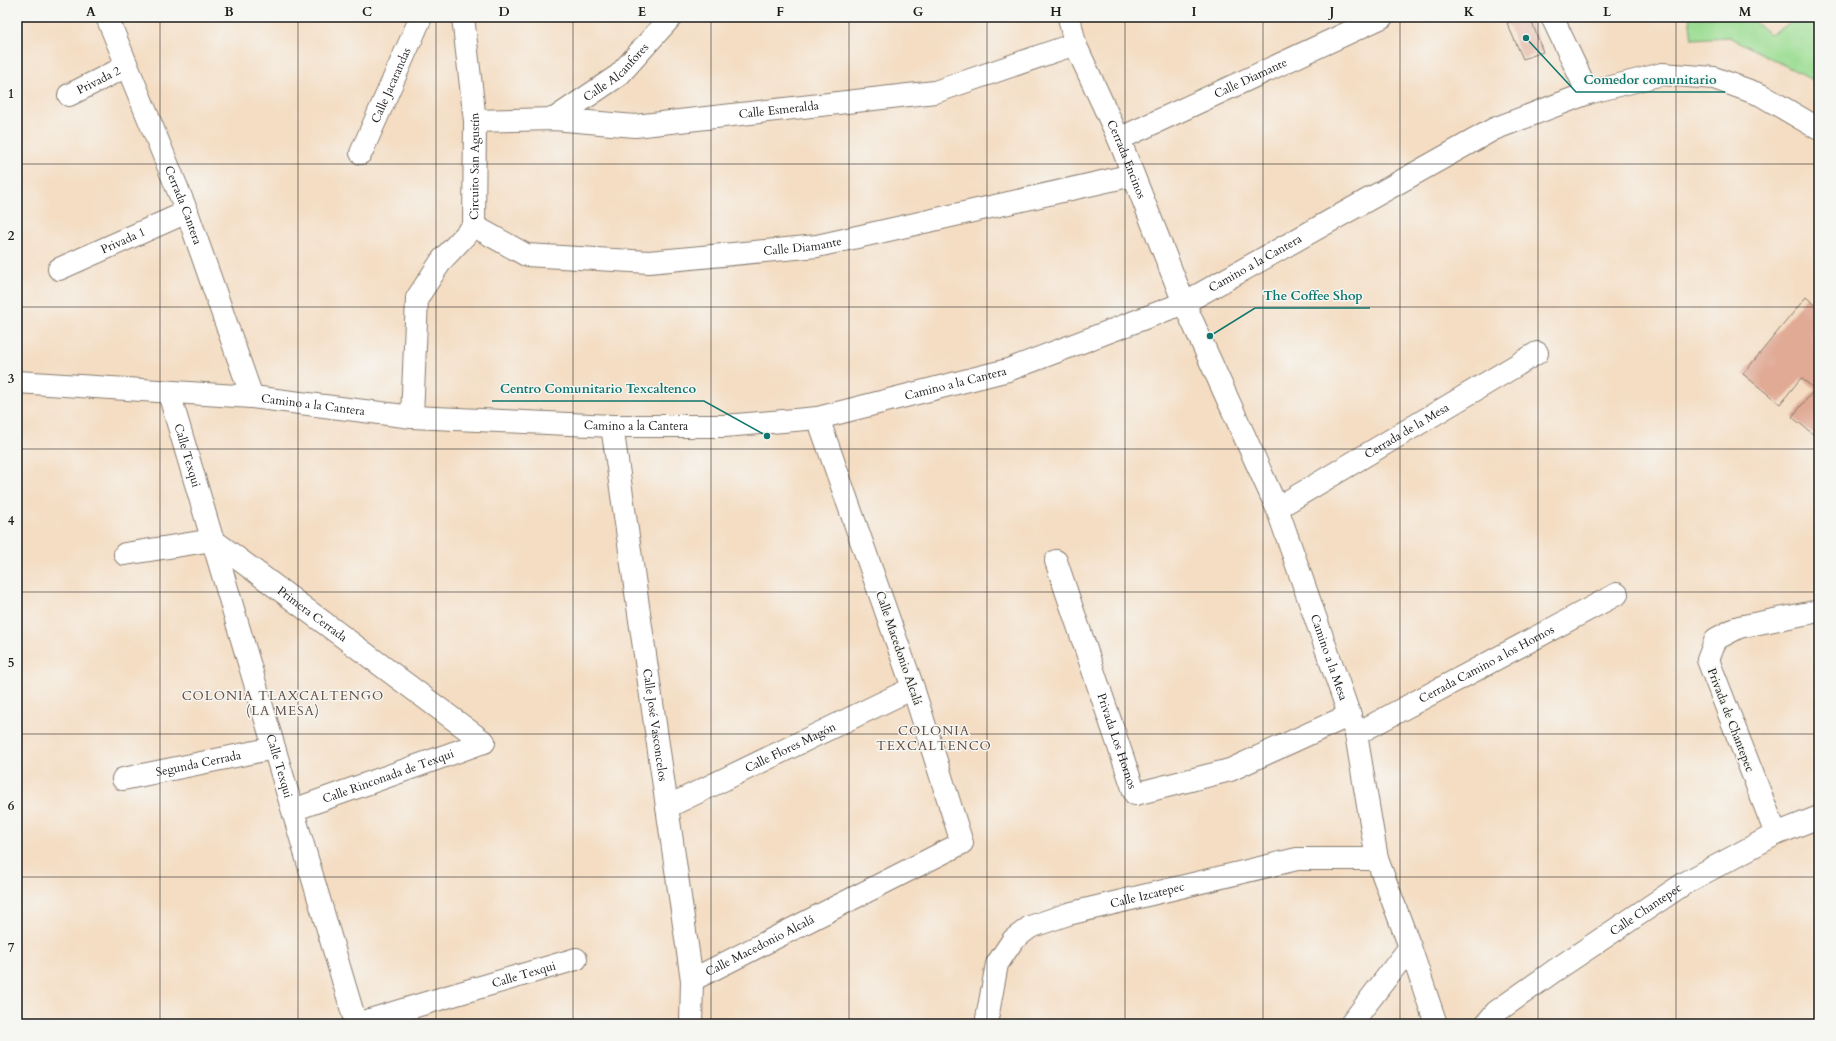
<svg xmlns="http://www.w3.org/2000/svg" width="1836" height="1041" viewBox="0 0 1836 1041" font-family="Cardo,serif">
<style>
.green{fill:#9cdd93;stroke:#5c7c58}
.building{fill:#e0aa95}
.lines{fill:none;stroke-linecap:round;stroke-linejoin:round}
.minor-casing{stroke:#887c70;stroke-width:24}
.tertiary-casing{stroke:#887c70;stroke-width:24}
.minor{stroke:#fff;stroke-width:22}
.tertiary{stroke:#fff;stroke-width:22}
.grid{fill:none;stroke:#1c1c1c;stroke-width:1;stroke-opacity:0.55}
.labels{text-anchor:middle;dominant-baseline:central;stroke-width:3;stroke-linejoin:round;paint-order:stroke}
.street-label{font-size:12px;fill:#1c1c1c;stroke:#f6f6f2}
.neighbourhood-label{font-size:13px;letter-spacing:1px;fill:#614e46;stroke:#f6f6f2}
.leader{fill:none;stroke:#0f766e;stroke-width:1.5}
.callout-dot{fill:#0f766e;stroke:#f6f6f2;stroke-width:1.5}
.callout-label{font-size:13px;text-anchor:middle;font-weight:bold;fill:#0f766e;stroke:#f6f6f2;stroke-width:3;stroke-linejoin:round;paint-order:stroke}
.neatline{fill:none;stroke:#1c1c1c;stroke-width:1.5}
.grid-label{font-size:13px;text-anchor:middle;font-weight:bold;fill:#1c1c1c}
</style>
<rect width="100%" height="100%" fill="#f6f6f2"/>
<filter id="ink" filterUnits="userSpaceOnUse"><feTurbulence type="fractalNoise" baseFrequency=".025" numOctaves="2"/><feDisplacementMap in="SourceGraphic" scale="8" xChannelSelector="R" yChannelSelector="G"/><feConvolveMatrix kernelMatrix="1 2 1 2 8 2 1 2 1" color-interpolation-filters="sRGB"/></filter>
<filter id="wash" filterUnits="userSpaceOnUse"><feTurbulence type="fractalNoise" baseFrequency=".012" numOctaves="4" result="noise"/><feDisplacementMap in="SourceGraphic" scale="16" xChannelSelector="R" yChannelSelector="G"/><feGaussianBlur stdDeviation="0.9" result="paint"/><feColorMatrix in="noise" values="0 0 0 0 0 0 0 0 0 0 0 0 0 0 0 0 0 1.4 0 .05"/><feComposite in="paint" operator="in"/></filter>
<g filter="url(#wash)">
<rect width="100%" height="100%" fill="#f4ddc3"/>
<path class="green" d="M1689,17h59l22,17 33,-17h16v66l-90,-46 -37,2z"/>
<g id="blocks">
<path class="building" d="M1521,17h9l13,35 -20,7 -16,-36z
M1806,297l13,11v46l-4,5 4,3v77l-27,-22 23,-28 -14,-11 -21,26 -37,-30z"/>
</g>
</g>
<g filter="url(#ink)">
<use href="#blocks" fill-opacity="0" stroke="#887c70" stroke-width="1"/>
<g class="lines">
<g class="minor-casing">
<g id="minor">
<path id="s1" d="M107,17l80,195 65,185"/>
<path id="s2" d="M1069,17l6,27 44,95 65,164 93,205 79,226 21,125 33,88 26,77"/>
<path d="M1552,17l36,76"/>
<path id="s3" d="M69,95l58,-29"/>
<path id="s4" d="M554,119l65,-44 52,-58"/>
<path id="s5" d="M475,121l79,-2 81,7 300,-34 140,-48"/>
<path id="s6" d="M1119,139l263,-122"/>
<path id="s7" d="M361,153l60,-136"/>
<path id="s8" d="M474,226l52,29 123,7 168,-16 316,-71"/>
<path id="s9" d="M59,269l128,-57"/>
<path id="s10" d="M169,393l187,631"/>
<path id="s11" d="M412,417l5,-119 25,-38 32,-34 1,-105 -12,-104"/>
<path id="s12" d="M612,426l80,554 -1,44"/>
<path id="s13" d="M1277,508l260,-155"/>
<path id="s14" d="M125,554l88,-14 271,202"/>
<path id="s15" d="M1056,561l79,233 95,-24 120,-55"/>
<path id="s16" d="M1356,734l261,-140"/>
<path id="s17" d="M123,779l151,-31"/>
<path id="s18" d="M667,807l246,-119"/>
<path id="s19" d="M293,810l191,-68"/>
<path d="M1776,834l-68,-174 8,-21 23,-12 80,-16"/>
<path id="s20" d="M692,980l270,-137 -49,-155 -95,-270"/>
<path id="s21" d="M357,1024c73,-23 146,-43 219,-65"/>
<path id="s22" d="M986,1024l11,-60 16,-24 17,-13 38,-13 229,-55h80"/>
<path d="M1351,1024l59,-77"/>
<path id="s23" d="M1486,1024l10,-12 58,-41 131,-88 91,-49 43,-17"/>
</g>
</g>
<g class="tertiary-casing">
<g id="tertiary">
<path id="s24" d="M17,382l235,15 160,20 200,9h112l94,-8 190,-48 176,-67 310,-174 94,-36 74,-19 52,4 47,17 58,34"/>
</g>
</g>
<use href="#minor" class="minor"/>
<use href="#tertiary" class="tertiary"/>
</g>
</g>
<path class="grid" d="M160,17v1007M298,17v1007M436,17v1007M573,17v1007M711,17v1007M849,17v1007M987,17v1007M1125,17v1007M1263,17v1007M1400,17v1007M1538,17v1007M1676,17v1007M17,164h1802M17,307h1802M17,449h1802M17,592h1802M17,734h1802M17,877h1802"/>
<g class="labels">
<g class="street-label">
<text stroke="none"><textPath href="#s4" startOffset="78">Calle Alcanfores</textPath></text>
<text stroke="none"><textPath href="#s6" startOffset="145">Calle Diamante</textPath></text>
<text stroke="none"><textPath href="#s3" startOffset="33">Privada 2</textPath></text>
<text stroke="none"><textPath href="#s7" startOffset="74">Calle Jacarandas</textPath></text>
<text stroke="none"><textPath href="#s5" startOffset="305">Calle Esmeralda</textPath></text>
<text stroke="none"><textPath href="#s2" startOffset="154">Cerrada Encinos</textPath></text>
<text stroke="none"><textPath href="#s11" startOffset="271">Circuito San Agustín</textPath></text>
<text stroke="none"><textPath href="#s1" startOffset="203">Cerrada Cantera</textPath></text>
<text stroke="none"><textPath href="#s9" startOffset="70">Privada 1</textPath></text>
<text stroke="none"><textPath href="#s8" startOffset="337">Calle Diamante</textPath></text>
<text stroke="none"><textPath href="#s24" startOffset="1269">Camino a la Cantera</textPath></text>
<text stroke="none"><textPath href="#s24" startOffset="945">Camino a la Cantera</textPath></text>
<text stroke="none"><textPath href="#s24" startOffset="297">Camino a la Cantera</textPath></text>
<text stroke="none"><textPath href="#s24" startOffset="621">Camino a la Cantera</textPath></text>
<text stroke="none"><textPath href="#s13" startOffset="151">Cerrada de la Mesa</textPath></text>
<text stroke="none"><textPath href="#s10" startOffset="65">Calle Texqui</textPath></text>
<text stroke="none"><textPath href="#s14" startOffset="213">Primera Cerrada</textPath></text>
<text transform="translate(899 648) rotate(71)">Calle Macedonio Alcalá</text>
<text stroke="none"><textPath href="#s2" startOffset="692">Camino a la Mesa</textPath></text>
<text stroke="none"><textPath href="#s16" startOffset="148">Cerrada Camino a los Hornos</textPath></text>
<text transform="translate(1731 720) rotate(69)">Privada de Chantepec</text>
<text stroke="none"><textPath href="#s12" startOffset="302">Calle José Vasconcelos</textPath></text>
<text stroke="none"><textPath href="#s15" startOffset="190">Privada Los Hornos</textPath></text>
<text stroke="none"><textPath href="#s18" startOffset="137">Calle Flores Magón</textPath></text>
<text stroke="none"><textPath href="#s17" startOffset="77">Segunda Cerrada</textPath></text>
<text stroke="none"><textPath href="#s10" startOffset="389">Calle Texqui</textPath></text>
<text stroke="none"><textPath href="#s19" startOffset="101">Calle Rinconada de Texqui</textPath></text>
<text stroke="none"><textPath href="#s22" startOffset="233">Calle Izcatepec</textPath></text>
<text stroke="none"><textPath href="#s23" startOffset="197">Calle Chantepec</textPath></text>
<text stroke="none"><textPath href="#s20" startOffset="76">Calle Macedonio Alcalá</textPath></text>
<text stroke="none"><textPath href="#s21" startOffset="174">Calle Texqui</textPath></text>
</g>
<g class="neighbourhood-label">
<text x="283" y="696">COLONIA TLAXCALTENGO<tspan x="283" dy="15">(LA MESA)</tspan></text>
<text x="934" y="731">COLONIA<tspan x="934" dy="15">TEXCALTENCO</tspan></text>
</g>
</g>
<path class="leader" d="M1526 38L1576 92H1725M1210 336L1255 308H1370M767 436L704 401H492"/>
<g class="callout-dot">
<circle cx="1526" cy="38" r="4"/>
<circle cx="1210" cy="336" r="4"/>
<circle cx="767" cy="436" r="4"/>
</g>
<g class="callout-label">
<text x="1650" y="84">Comedor comunitario</text>
<text x="1313" y="300">The Coffee Shop</text>
<text x="598" y="393">Centro Comunitario Texcaltenco</text>
</g>
<rect width="1836" height="1041" fill="none" stroke="#f6f6f2" stroke-width="44"/>
<rect x="22" y="22" width="1792" height="997" class="neatline"/>
<g class="grid-label">
<text x="91" y="16">A</text>
<text x="229" y="16">B</text>
<text x="367" y="16">C</text>
<text x="504" y="16">D</text>
<text x="642" y="16">E</text>
<text x="780" y="16">F</text>
<text x="918" y="16">G</text>
<text x="1056" y="16">H</text>
<text x="1194" y="16">I</text>
<text x="1332" y="16">J</text>
<text x="1469" y="16">K</text>
<text x="1607" y="16">L</text>
<text x="1745" y="16">M</text>
<text x="11" y="98">1</text>
<text x="11" y="240">2</text>
<text x="11" y="383">3</text>
<text x="11" y="525">4</text>
<text x="11" y="667">5</text>
<text x="11" y="810">6</text>
<text x="11" y="952">7</text>
</g>
</svg>
